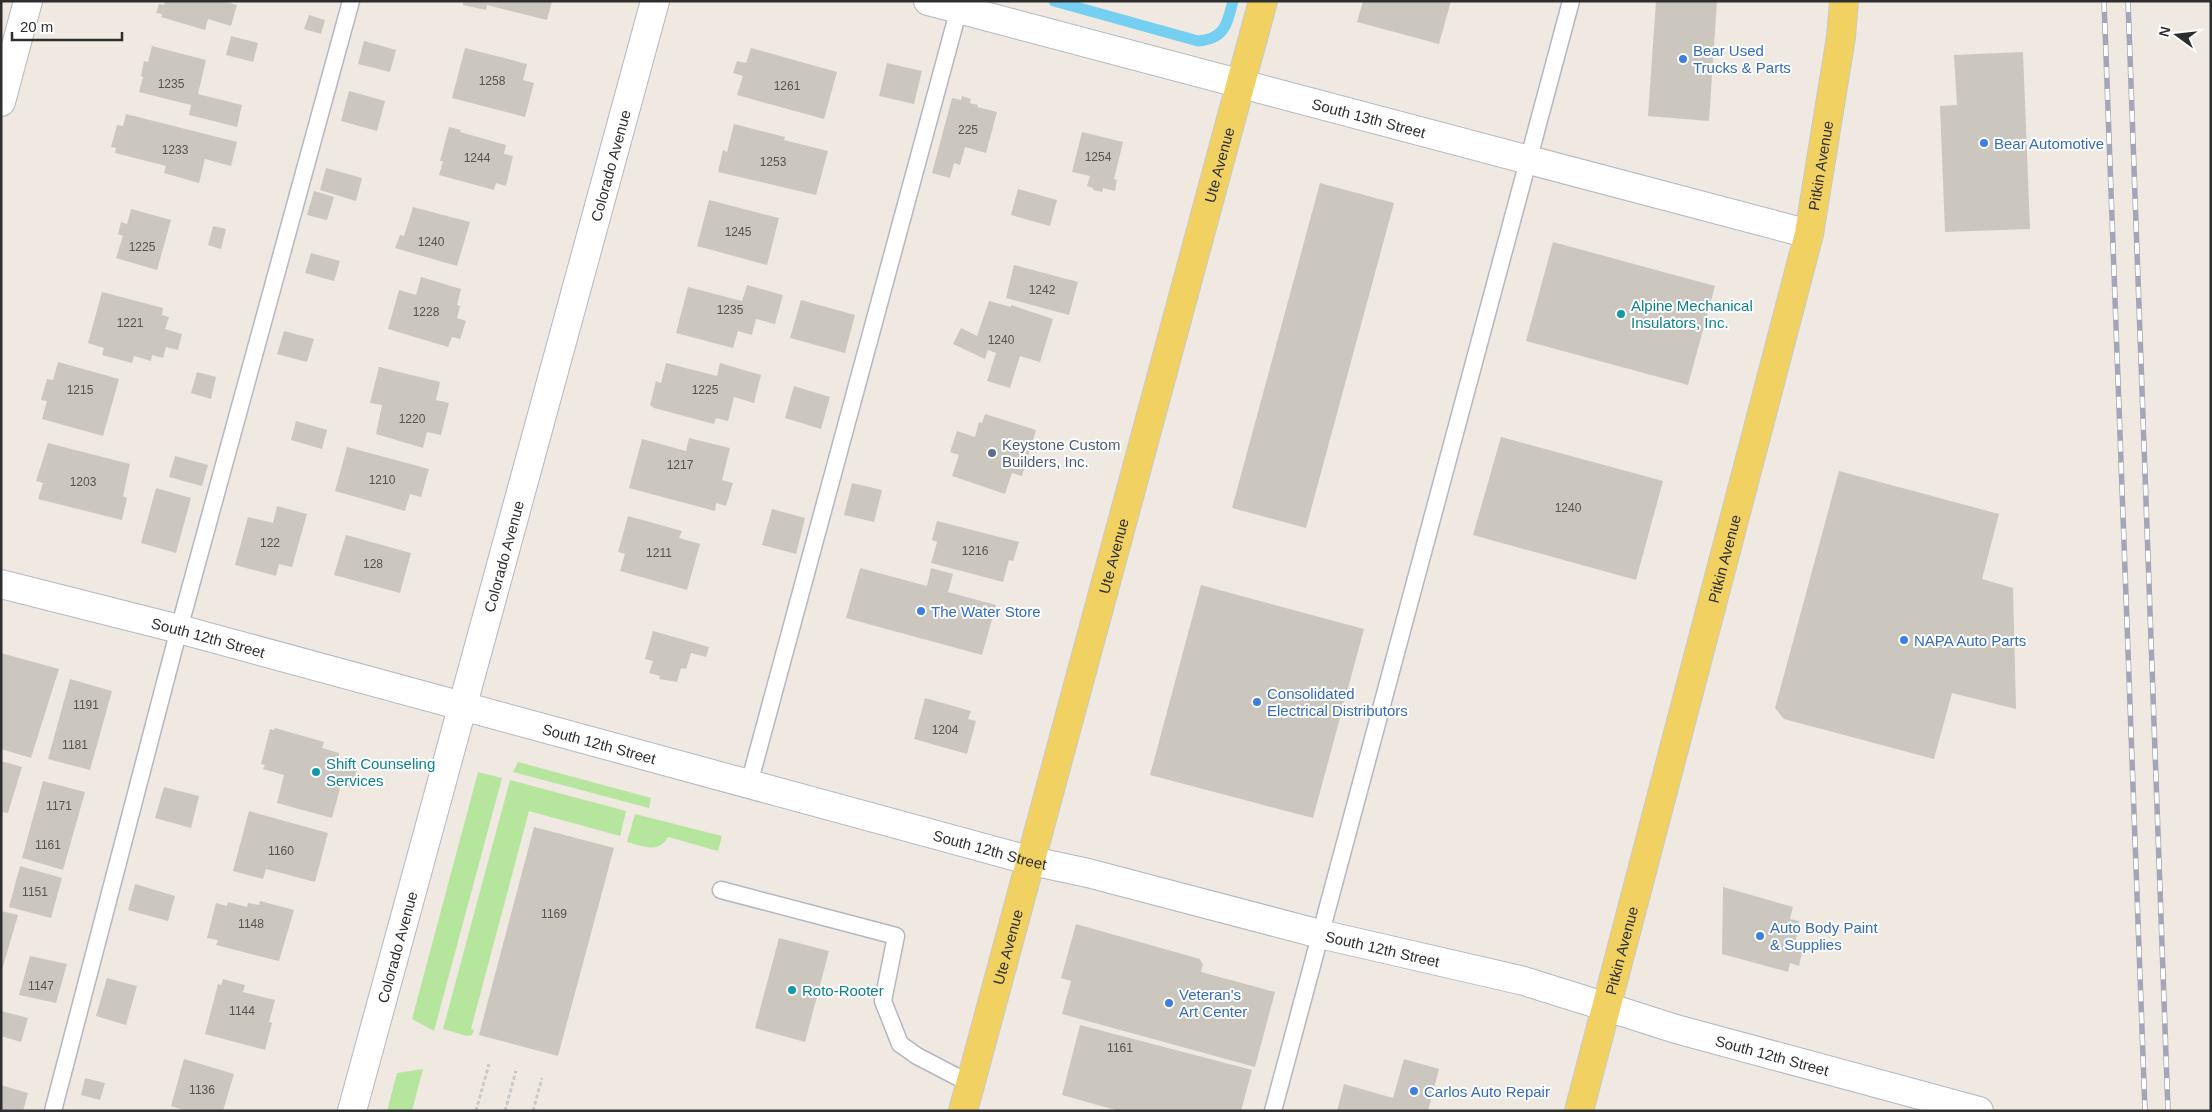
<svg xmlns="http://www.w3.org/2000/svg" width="2212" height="1112" viewBox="0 0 2212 1112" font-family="Arial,sans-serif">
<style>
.green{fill:#b6e59e}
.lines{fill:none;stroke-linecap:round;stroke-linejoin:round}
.stream{stroke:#75cff0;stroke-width:11}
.building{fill:#cbc7bf}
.service-casing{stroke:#b4b7c1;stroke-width:19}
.minor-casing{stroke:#b4b7c1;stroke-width:30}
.tertiary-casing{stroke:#b4b7c1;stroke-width:30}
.secondary-casing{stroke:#b4b7c1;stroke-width:30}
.primary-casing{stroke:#c9c9c9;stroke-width:30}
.path{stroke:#c9c9c9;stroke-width:3;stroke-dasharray:4 2.5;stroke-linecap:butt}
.service{stroke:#fff;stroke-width:16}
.minor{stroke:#fff;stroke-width:28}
.tertiary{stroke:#fff;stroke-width:28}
.secondary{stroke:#fff;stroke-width:28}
.primary{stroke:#f2d163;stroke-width:28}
.rail-casing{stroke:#a3a6b8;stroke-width:5.5}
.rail{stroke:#fff;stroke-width:4;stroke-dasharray:11;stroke-linecap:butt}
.shop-dot{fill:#3f7fe0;stroke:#fff;stroke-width:2}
.culture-dot{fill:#0f9aa8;stroke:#fff;stroke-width:2}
.service-dot{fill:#5c6f8a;stroke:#fff;stroke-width:2}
.labels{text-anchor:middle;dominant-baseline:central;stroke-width:4;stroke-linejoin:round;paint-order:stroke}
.number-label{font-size:12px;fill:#555452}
.shop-label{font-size:15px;fill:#366cbe;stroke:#fff;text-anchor:start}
.street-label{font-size:15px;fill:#2e2e2e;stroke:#fff}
.culture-label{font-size:15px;fill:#0d838f;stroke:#fff;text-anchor:start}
.service-label{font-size:15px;fill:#4e5e75;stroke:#fff;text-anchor:start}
</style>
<rect width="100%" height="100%" fill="#efe9e1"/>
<path class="green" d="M518,762l133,36 -2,10 -136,-36z
M478,772l24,6 -68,253 -22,-12z
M510,780l116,31 -6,25 -91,-25 -58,218 3,1 -2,5 -5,1 -24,-7z
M635,814l87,22 -4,15 -50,-14c-10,17 -25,9 -41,5z
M423,1069l-11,42h-25l10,-38z"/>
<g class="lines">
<path class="stream" d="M1054,1l144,40c27,-2 29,-17 35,-40"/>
</g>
<path class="building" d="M165,1h58l14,4 -6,21 -23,-7 -3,11 -44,-13 1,-3 -6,-1 3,-9 5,1z
M463,1h89l-5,19 -60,-15 -1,5 -23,-5z
M1363,1h88l-12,43 -82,-22z
M1656,1h61l-8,120 -61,-5z
M309,15l16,5 -4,14 -17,-5z
M231,36l27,7 -5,19 -27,-7z
M364,41l32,9 -6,22 -32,-8z
M152,46l54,14 -8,34 44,11 -5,22 -48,-12 2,-10 -52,-13 4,-15 -2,-1 3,-15 4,1z
M465,48l62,16 -4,16 11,3 -9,34 -73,-19z
M751,48l86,24 -13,47 -87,-24 6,-19 -10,-3 4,-12 9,2z
M2023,52l7,177 -85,3 -5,-126 17,-1 -3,-50z
M887,63l35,8 -8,33 -35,-8z
M349,91l36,10 -8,30 -36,-10z
M962,96l9,3 -1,4 8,2 -1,2 20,5 -11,41 -21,-6 -5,18 -6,-2 -4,15 -18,-5 20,-75 9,2z
M126,114l111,28 -6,24 -26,-7 -6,24 -35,-10 2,-7 -51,-13 1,-5 -5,-1 6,-22 6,1z
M734,124l51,13 -1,3 44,11 -12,44 -98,-23 5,-22 4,2z
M449,127l12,3 -1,2 46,13 -2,9 9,2 -7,30 -10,-3 -2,7 -55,-15 4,-14h-3z
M1082,132l41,10 -9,37 3,1 -2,11 -12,-3 -1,4 -9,-2v-2l-6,-2 3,-10 -18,-4z
M326,168l36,10 -6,23 -36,-11z
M1320,183l74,20 -88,325 -74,-20z
M1018,189l39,11 -7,26 -39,-11z
M314,191l20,6 -7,23 -20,-5z
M709,200l70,18 -12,47 -70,-19z
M413,207l57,15 -13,44 -62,-18 5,-13 4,1z
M131,209l40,11 -14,50 -41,-12 7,-22 -5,-2 3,-12 6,2z
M213,226l13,3 -5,20 -13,-4z
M1553,242l162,44 -27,99 -162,-44z
M311,253l29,8 -6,20 -29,-8z
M1014,265l64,17 -9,33 -63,-17z
M421,277l40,12 -4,16 3,1 -3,12 9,3 -6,18 -8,-2 -4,10 -60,-18 11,-39 17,5z
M747,285l36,10 -8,29 -19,-5 -4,16 -14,-4 -5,17 -57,-15 12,-46 54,14z
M102,292l61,16 -1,7 7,2 -4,12 17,5 -4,16 -12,-3 -3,11 -11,-3 -1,6 -17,-5 -2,7 -30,-8 2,-7 -16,-5z
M801,300l54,15 -10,38 -55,-15z
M989,301l22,6v-2l42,14 -13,43 -20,-6 -10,32 -23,-7 9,-28 -8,-3 -3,9 -32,-15 8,-16 16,8z
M284,331l30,8 -7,23 -30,-8z
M58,362l61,17 -16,57 -61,-17 5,-18 -6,-1 6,-21 6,1z
M666,363l51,13 3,-13 41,12 -7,28 -20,-6 -6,24 -12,-3 -2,6 -60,-16 -4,-3 6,-24 5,2z
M379,367l61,15 -4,18 13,3 -8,32 -14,-3 -4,16 -47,-14 6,-29 -12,-2z
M197,372l19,5 -5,22 -20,-6z
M794,386l36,11 -9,32 -36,-11z
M985,414l51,16 -14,46 -10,-3 -7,21 -53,-18 7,-21 -9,-3 7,-21 18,6 4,-15 3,1z
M296,421l31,9 -5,19 -31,-9z
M1501,437l162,44 -27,99 -163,-45z
M689,438l41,10 -8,32 11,3 -7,23 -10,-3 -1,8 -86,-23 13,-49 44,12z
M48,443l82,21 -7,32 4,2 -5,22 -84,-21 5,-16 -7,-2z
M347,447l82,22 -8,28 -11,-3 -5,17 -70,-20z
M175,456l33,9 -6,21 -33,-9z
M1839,471l160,43 -17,65 31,9 3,121 -64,-16 -18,66 -150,-40 -9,-11z
M852,483l30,7 -8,32 -30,-7z
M156,488l35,10 -15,55 -35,-10z
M277,506l30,8 -15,53 -13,-3 -3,12 -41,-11 13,-48 25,6z
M772,509l33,9 -9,36 -34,-9z
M628,516l54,15 -3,7 21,6 -13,46 -67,-19 5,-17 -7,-2z
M937,521l82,21 -6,19 -4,-1 -6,22 -72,-19 6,-21 -5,-2z
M346,535l65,18 -11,40 -66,-18z
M860,568l67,18 4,-18 22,6 -5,18 48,13 -14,50 -136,-37z
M1201,585l163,44 -51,189 -163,-43z
M653,631l56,16 -3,10 -15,-4 -5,16 -5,-1 -4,14 -18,-3 1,-3 -11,-3 4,-12 -8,-2z
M1,653l58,16 -28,89 -30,-9z
M70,679l42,12 -22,79 -42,-11z
M925,698l46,13 -3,8 8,2 -9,33 -53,-15z
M275,728l49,14 -2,6 17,5v8l18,9 -5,18 -11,-3 -9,33 -55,-15 7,-28 -21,-6 2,-4 -4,-1 9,-35 4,1z
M1,761l21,6 -14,46 -5,-1 -1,5z
M43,781l42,11 -22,78 -41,-12z
M164,787l35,9 -8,32 -36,-10z
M249,811l79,22 -13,49 -49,-13 -3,10 -30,-8z
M534,827l80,21 -56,208 -79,-21z
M20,866l42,12 -11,40 -42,-11z
M135,884l40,12 -7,25 -40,-11z
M1723,887l70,20 -3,12 9,2 -2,8h2l-4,13 9,2 -5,22 -9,-3 -2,9 -66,-18z
M260,901l34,9 -15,51 -63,-16 2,-5 -11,-2 9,-35 11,3 1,-4 19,5 1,-4 11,2z
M1,911l17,4 -16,55h-1z
M1076,924l124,35 3,6 -2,7 74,20 -20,75 -193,-53 9,-33 -10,-3z
M779,938l50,13 -24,91 -50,-14z
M30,956l37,8 -11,39 -37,-8z
M107,978l30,8 -11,39 -30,-9z
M223,979l22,6 -2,7 32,8 -6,22 3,1 -7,27 -60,-16 13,-50 3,1z
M1,1011l27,7 -7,24 -20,-6z
M1080,1025l172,45 -11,41h-122l-57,-16z
M184,1059l50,15 -11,37h-36l-16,-5z
M1404,1059l35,10 -11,42h-91l7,-27 49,14z
M85,1078l20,5 -5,17 -19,-5z
M1,1085l27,8 -5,18h-22z"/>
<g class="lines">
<g class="service-casing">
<path id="service" d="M749,784l212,-783
M721,890l175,46 -13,65 17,43 17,12 54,28
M53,1111l126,-482 172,-628
M1273,1111l298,-1110"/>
</g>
<g class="minor-casing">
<g id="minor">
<path id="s1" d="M928,1l881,233"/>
<path id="s2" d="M1607,1007l69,22 303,82"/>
<path id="s3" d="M352,1111l303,-1110"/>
</g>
</g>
<g class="tertiary-casing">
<path id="tertiary" d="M1,102l27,-101"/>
</g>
<g class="secondary-casing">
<g id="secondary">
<path id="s4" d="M1,584l178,45 853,232 56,12 232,61 204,47 83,26"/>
</g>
</g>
<g class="primary-casing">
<g id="primary">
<path id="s5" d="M963,1111l300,-1110"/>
<path id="s6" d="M1579,1111l230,-877 32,-197 3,-36"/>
</g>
</g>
<path class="path" d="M476,1111l13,-47
M505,1111l11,-40
M533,1111l9,-33"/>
<use href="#service" class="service"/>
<use href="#minor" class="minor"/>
<use href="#tertiary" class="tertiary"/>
<use href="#secondary" class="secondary"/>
<use href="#primary" class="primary"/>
<g class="rail-casing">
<path id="rail" d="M2104,1l41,1110
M2128,1l40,1110"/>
</g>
<use href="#rail" class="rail"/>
</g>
<g class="shop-dot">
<circle cx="1683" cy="59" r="5"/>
<circle cx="1984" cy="143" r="5"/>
<circle cx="921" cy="611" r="5"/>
<circle cx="1904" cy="640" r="5"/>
<circle cx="1257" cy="702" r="5"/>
<circle cx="1760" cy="936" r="5"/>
<circle cx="1169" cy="1003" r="5"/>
<circle cx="1414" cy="1091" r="5"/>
</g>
<g class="culture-dot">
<circle cx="1621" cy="314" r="5"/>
<circle cx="316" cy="772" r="5"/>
<circle cx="792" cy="990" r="5"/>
</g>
<circle class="service-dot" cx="992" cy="453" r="5"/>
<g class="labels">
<g class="number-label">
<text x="492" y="81">1258</text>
<text x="171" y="84">1235</text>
<text x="787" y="86">1261</text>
<text x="968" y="130">225</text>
<text x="175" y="150">1233</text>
<text x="1098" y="157">1254</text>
<text x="477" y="158">1244</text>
<text x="773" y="162">1253</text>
<text x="738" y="232">1245</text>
<text x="431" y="242">1240</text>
<text x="142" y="247">1225</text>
<text x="1042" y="290">1242</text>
<text x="730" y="310">1235</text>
<text x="426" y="312">1228</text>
<text x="130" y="323">1221</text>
<text x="1001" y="340">1240</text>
<text x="80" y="390">1215</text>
<text x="705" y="390">1225</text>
<text x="412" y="419">1220</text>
<text x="680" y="465">1217</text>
<text x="382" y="480">1210</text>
<text x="83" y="482">1203</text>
<text x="1568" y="508">1240</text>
<text x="270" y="543">122</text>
<text x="975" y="551">1216</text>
<text x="659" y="553">1211</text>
<text x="373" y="564">128</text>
<text x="86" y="705">1191</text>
<text x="945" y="730">1204</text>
<text x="75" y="745">1181</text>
<text x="59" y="806">1171</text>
<text x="48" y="845">1161</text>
<text x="281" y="851">1160</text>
<text x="35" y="892">1151</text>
<text x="554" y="914">1169</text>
<text x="251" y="924">1148</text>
<text x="41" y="986">1147</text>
<text x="242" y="1011">1144</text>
<text x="1120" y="1048">1161</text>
<text x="202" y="1090">1136</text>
</g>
<g class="shop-label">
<text x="1693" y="50">Bear Used<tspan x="1693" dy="17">Trucks &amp; Parts</tspan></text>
<text x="1994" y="143">Bear Automotive</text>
<text x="931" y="611">The Water Store</text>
<text x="1914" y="640">NAPA Auto Parts</text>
<text x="1267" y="693">Consolidated<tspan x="1267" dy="17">Electrical Distributors</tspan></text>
<text x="1770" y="927">Auto Body Paint<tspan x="1770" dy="17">&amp; Supplies</tspan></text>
<text x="1179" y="994">Veteran's<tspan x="1179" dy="17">Art Center</tspan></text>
<text x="1424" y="1091">Carlos Auto Repair</text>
</g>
<g class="street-label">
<text stroke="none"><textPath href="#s1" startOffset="456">South 13th Street</textPath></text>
<text stroke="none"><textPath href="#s3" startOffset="980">Colorado Avenue</textPath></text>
<text stroke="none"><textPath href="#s5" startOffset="980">Ute Avenue</textPath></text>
<text stroke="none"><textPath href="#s6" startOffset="976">Pitkin Avenue</textPath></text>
<text stroke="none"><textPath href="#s3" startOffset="575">Colorado Avenue</textPath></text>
<text stroke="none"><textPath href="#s5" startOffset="575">Ute Avenue</textPath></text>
<text stroke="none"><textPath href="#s6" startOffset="571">Pitkin Avenue</textPath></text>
<text stroke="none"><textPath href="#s4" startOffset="214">South 12th Street</textPath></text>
<text stroke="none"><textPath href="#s4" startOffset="619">South 12th Street</textPath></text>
<text stroke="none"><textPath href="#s4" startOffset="1024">South 12th Street</textPath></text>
<text stroke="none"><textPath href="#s3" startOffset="170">Colorado Avenue</textPath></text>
<text stroke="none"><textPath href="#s5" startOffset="170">Ute Avenue</textPath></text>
<text stroke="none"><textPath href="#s4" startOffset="1429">South 12th Street</textPath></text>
<text stroke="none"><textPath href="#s6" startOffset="166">Pitkin Avenue</textPath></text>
<text stroke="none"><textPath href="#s2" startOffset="172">South 12th Street</textPath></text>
</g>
<g class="culture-label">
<text x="1631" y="305">Alpine Mechanical<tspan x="1631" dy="17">Insulators, Inc.</tspan></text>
<text x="326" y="763">Shift Counseling<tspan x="326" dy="17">Services</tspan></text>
<text x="802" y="990">Roto-Rooter</text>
</g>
<g class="service-label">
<text x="1002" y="444">Keystone Custom<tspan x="1002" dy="17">Builders, Inc.</tspan></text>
</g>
</g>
<rect width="2212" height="1112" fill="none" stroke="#2e2e2e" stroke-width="5"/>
<g transform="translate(2177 35) rotate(285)" stroke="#ffffff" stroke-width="4" paint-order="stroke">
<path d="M0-4L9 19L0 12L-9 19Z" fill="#2e2e2e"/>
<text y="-8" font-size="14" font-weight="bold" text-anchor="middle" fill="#2e2e2e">N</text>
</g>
<path d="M12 32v8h110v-8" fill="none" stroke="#2e2e2e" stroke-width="2.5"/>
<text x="20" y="32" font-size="15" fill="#2e2e2e" stroke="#ffffff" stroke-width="4" paint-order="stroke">20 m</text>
</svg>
